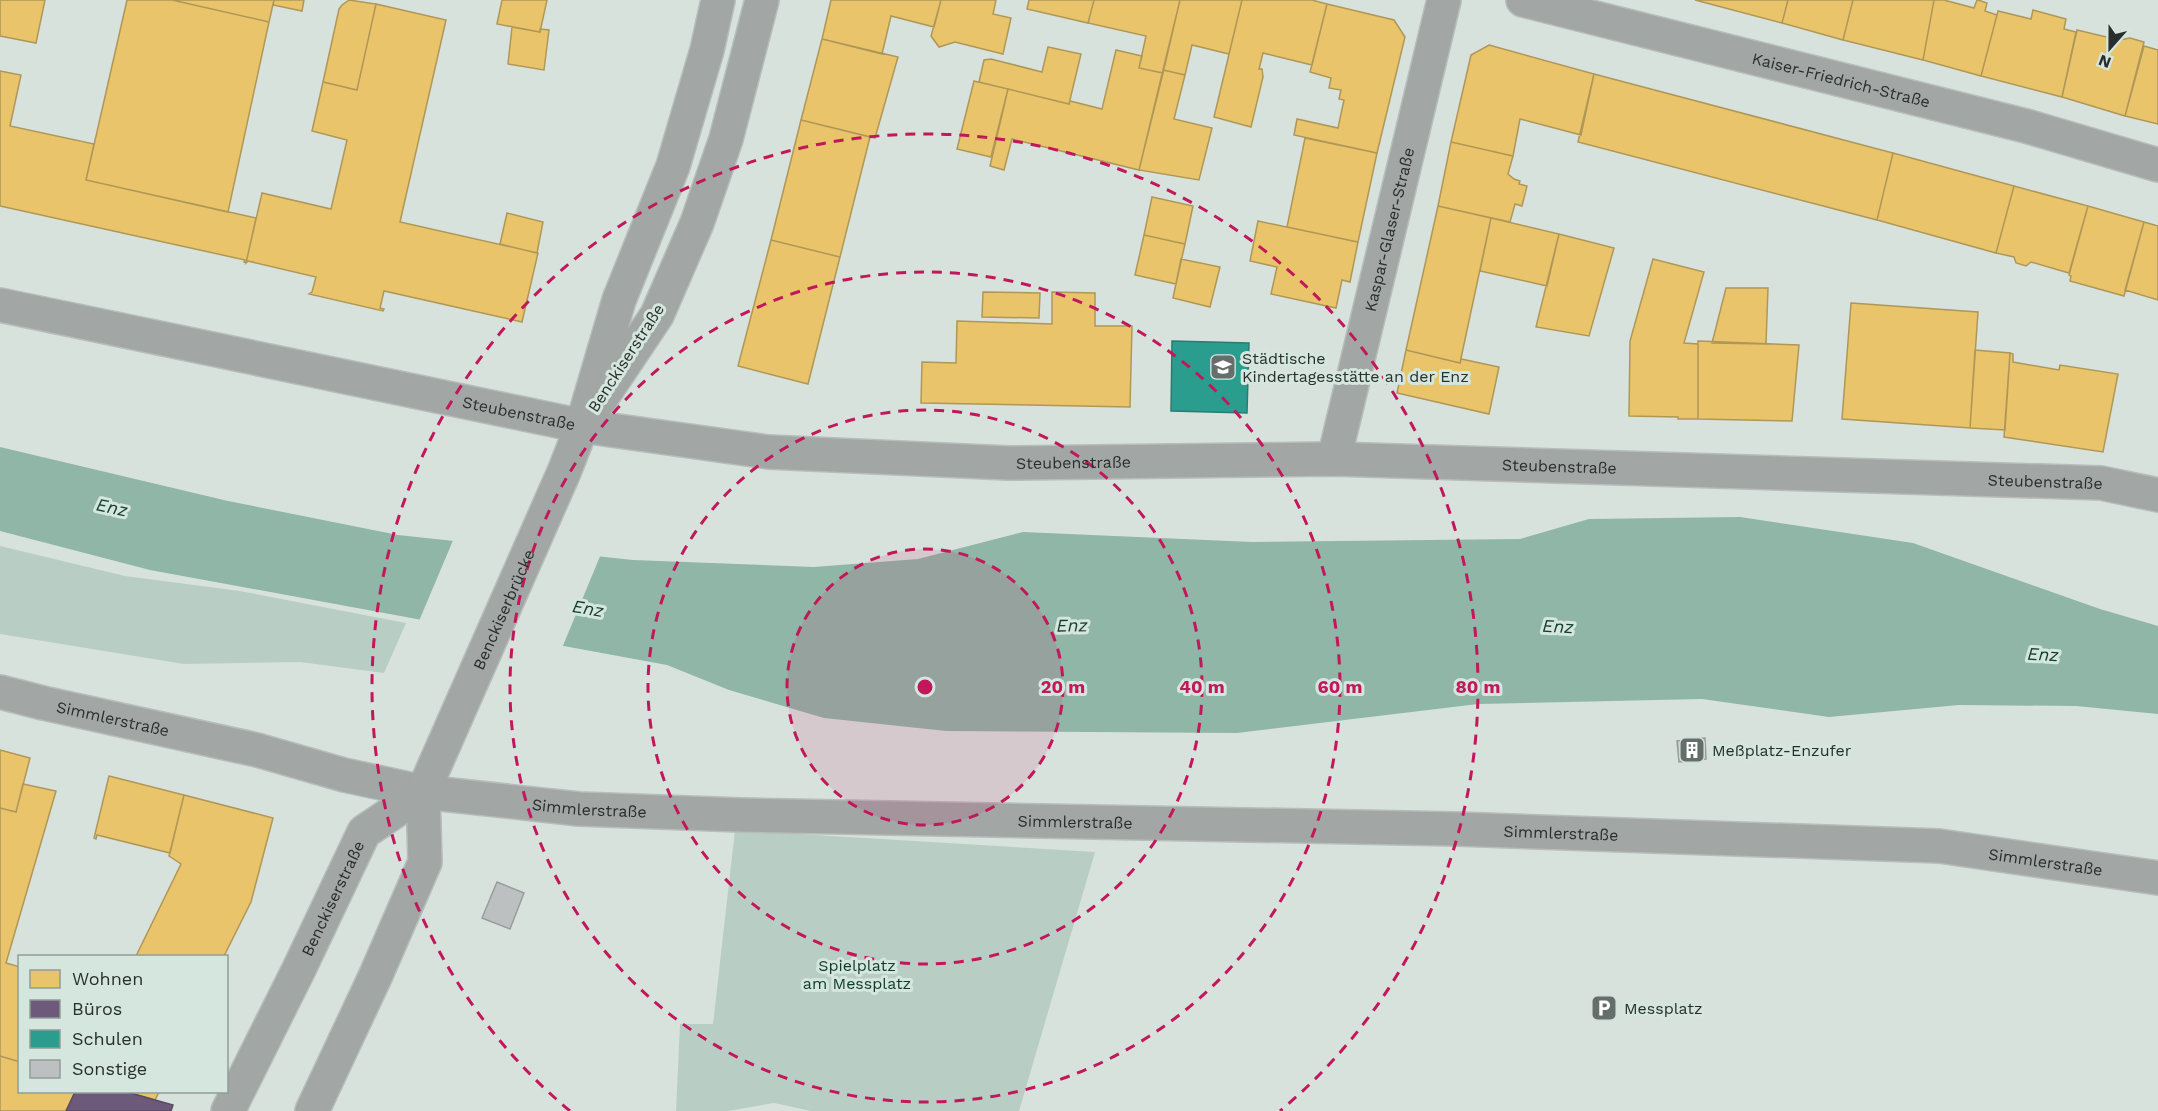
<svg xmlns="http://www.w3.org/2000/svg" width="2158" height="1111" viewBox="0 0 2158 1111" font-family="'Work Sans',sans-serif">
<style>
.green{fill:#b8cec5}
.water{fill:#90b6a7}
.pier{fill:#d8e2dd}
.homes{fill:#e9c46a;stroke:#af9758;stroke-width:1.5}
.offices{fill:#6d597a;stroke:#594c63;stroke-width:1.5}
.schools{fill:#2a9d8f;stroke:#2a7c72;stroke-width:1.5}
.building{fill:#bdc0c0;stroke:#999c9c;stroke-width:1.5}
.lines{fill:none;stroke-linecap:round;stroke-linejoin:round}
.minor-casing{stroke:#b6bdba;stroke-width:36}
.minor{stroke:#a2a6a5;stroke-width:33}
.ring{fill:none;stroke:#c2185b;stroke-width:3;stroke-dasharray:10 8}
.labels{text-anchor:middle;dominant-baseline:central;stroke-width:6;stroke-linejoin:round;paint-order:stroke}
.street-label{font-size:16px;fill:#292f2d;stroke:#d4e6de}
.poi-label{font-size:16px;fill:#292f2d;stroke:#d4e6de;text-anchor:start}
.park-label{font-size:16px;fill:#0d3a2d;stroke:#d4e6de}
.water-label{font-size:18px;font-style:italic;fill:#0e3b2e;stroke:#d4e6de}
.centre{fill:#c2185b;stroke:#d4e6de;stroke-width:3}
.ring-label{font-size:18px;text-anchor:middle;font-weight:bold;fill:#c2185b;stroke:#d4e6de;stroke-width:6;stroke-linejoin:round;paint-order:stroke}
</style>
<rect width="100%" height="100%" fill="#d8e2dd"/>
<path class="green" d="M0,546l125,30 115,15 166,32 -22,50 -84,-11 -116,2 -184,-30z
M735,830l360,22 -76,259h-208l-37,-8 -46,8h-52l4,-87h33z"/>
<path class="water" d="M0,447l228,54 170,34 235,25 181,7 104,-8 105,-27 229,10 268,-3 69,-20 151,-2 173,26 187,66 58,17v88l-82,-8 -117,-1 -130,12 -127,-18 -224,5 -241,29 -291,-2 -122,-13 -95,-28 -62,-25 -517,-95 -150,-39z"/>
<path class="pier" d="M454,538l147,16 -39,94 -143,-27z"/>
<path class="homes" d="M0,0h45l-9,43 -36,-7z
M127,0h45l97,22 -41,190 -142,-32z
M172,0h102l-5,22z
M274,0h30l-2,11 -29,-6z
M349,0l27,4 -19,86 -34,-8 16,-73 3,-4z
M502,0h45l-7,32 -43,-8z
M831,0h110l-7,27 -43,-11 -9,38 -60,-15z
M941,0h55l-3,14 18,4 -8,36 -48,-12 -16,5 -8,-11z
M1029,0h65l-6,23 -61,-14z
M1094,0h86l-17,73 -24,-5 7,-32 -58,-13z
M1180,0h62l-13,54 -37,-9 -7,30 -22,-5z
M1242,0h70l15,4 -15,61 -49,-12 -4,16h3l1,8 -12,50 -37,-10z
M1695,0h93l-6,23z
M1788,0h65l-10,40 -61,-17z
M1853,0h81l-11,60 -80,-20z
M1934,0h10l30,8 3,-8h1l9,3 -2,8 12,4 -16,61 -58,-16z
M376,4l70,16 -46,202 138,31 -16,69 -138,-31 -4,17 4,1 -1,2 -74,-17 3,-2 4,-15 -68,-16 -2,2 16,-70 69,16 16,-69 -35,-9 11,-49 34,8z
M1327,4l67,16 11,17 -28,116 -83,-18 3,-16 41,9 6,-28 -5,-1 2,-9 -12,-2 2,-10 -21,-6z
M2033,10l33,9 -2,10 12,3 -14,65 -81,-21 17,-65 33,8z
M512,27l28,5v-3l9,1 -5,40 -36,-6z
M2077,30l42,10 11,-2 14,4 -19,74 -63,-19z
M822,39l76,18 -23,81 -74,-18z
M1489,45l105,29 -13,61 -61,-16 -7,37 -62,-14 20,-87z
M2144,46l14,4v74l-33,-8z
M1048,47l33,7 -12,50 -90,-22 5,-22 7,-1 51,13z
M1116,50l26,6 -3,12 24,5 -24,97 -127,-31 -8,31 -14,-4 18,-77 61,15 1,-3 32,8z
M1163,70l22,5 -11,44 38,9 -13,52 -60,-10z
M0,71l21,4 -11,51 84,18 -8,36 170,38 -10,45 -2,-1 1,-2 -245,-54z
M1594,74l299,79 -16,67 -299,-78z
M974,81l34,8 -17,68 -34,-8z
M801,120l69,17 -30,120 -69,-17z
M1305,138l72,15 -19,89 -71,-15z
M1451,142l62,14 -5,18 6,5 6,2 -1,3 8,2 -5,20 -7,-2 -5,18 -72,-16z
M1893,153l121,33 -18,67 -119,-33z
M2014,186l74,20 -19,67 -38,-11 -5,4 -10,-3 -2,-6 -18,-4z
M1152,197l41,9 -8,38 -41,-9z
M1438,206l53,12 -31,145 -54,-13z
M2088,206l56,16 -20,74 -54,-15 1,-5 -2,-1z
M507,213l36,9 -6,31 -37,-9z
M1491,218l68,16 -12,52 -67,-15z
M1258,221l100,21 -8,40 -8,-2 -6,28 -65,-14 6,-27 -27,-6z
M2144,222l14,4v74l-33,-10z
M1559,234l55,14 -25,88 -53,-9z
M1144,235l41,9 -9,40 -41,-9z
M771,240l69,17 -32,127 -70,-18z
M1181,259l39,8 -10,40 -37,-9z
M1653,259l51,13 -20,71 14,1v75h-20v-2l-49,-1 1,-75z
M1726,288h42l-2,56 -54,-1z
M983,292l57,1 -1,25 -57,-1z
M1052,292l43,1v33h37l-2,81 -209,-4 1,-41 34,1 1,-42 95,3z
M1851,303l127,9 -8,116 -128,-9z
M1698,341l101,4 -7,76 -94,-2z
M1406,350l54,13 1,-4 38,8 -10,47 -92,-21z
M1975,350l35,3 -5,77 -35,-2z
M2010,353l3,1v8l46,8 1,-5 58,9 -15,78 -99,-15z
M0,750l30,8 -14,54 -16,-4z
M109,776l75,19 -14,58 -73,-18 -1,4 -2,-1z
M23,784l33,7 -50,172 14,4v95l-20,-6v-248l16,4z
M184,795l89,23 -22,84 -27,54h-88l45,-92 -12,-8z
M0,1056l20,6v30h55l-9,19h-66z
M127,1092h32l-4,8z"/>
<path class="offices" d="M75,1092h52l46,13 -2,6h-105z"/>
<path class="schools" d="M1172,341l77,2 -2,70 -76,-2z"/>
<path class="building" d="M1705,738l1,21 -27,3 -2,-21z
M497,882l27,11 -14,36 -28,-11z"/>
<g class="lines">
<g class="minor-casing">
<g id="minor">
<path id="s1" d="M1523,0l503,126 132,39"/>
<path id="s2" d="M0,305l582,121 186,26 240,11 326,-4 767,24 57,12"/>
<path d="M600,400l57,-85 40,-92 29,-84 36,-139"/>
<path id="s3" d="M1334,459l110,-459"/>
<path id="s4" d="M0,692l43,11 214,47 87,25 79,17 156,17 162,6 715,14 483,17 219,32"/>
<path id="s5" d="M228,1111l71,-142 65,-137 59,-40"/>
<path id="s6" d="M312,1111l63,-134 50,-115 -2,-70 141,-320 18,-46 37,-126 54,-134 34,-116 11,-50"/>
</g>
</g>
<use href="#minor" class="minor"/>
</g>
<circle cx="925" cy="687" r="138" fill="#c2185b" fill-opacity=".12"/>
<g class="ring">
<circle cx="925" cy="687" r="138"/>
<circle cx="925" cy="687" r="277"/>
<circle cx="925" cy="687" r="415"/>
<path d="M570 1111A553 553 0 1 1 1280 1111"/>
</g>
<defs>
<g id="school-square" transform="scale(1.35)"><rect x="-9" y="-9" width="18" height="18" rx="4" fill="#666e6b" stroke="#d4e6de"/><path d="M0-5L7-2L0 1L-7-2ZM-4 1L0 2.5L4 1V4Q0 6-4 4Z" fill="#fff"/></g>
<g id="building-square" transform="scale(1.35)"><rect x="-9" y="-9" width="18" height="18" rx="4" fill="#666e6b" stroke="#d4e6de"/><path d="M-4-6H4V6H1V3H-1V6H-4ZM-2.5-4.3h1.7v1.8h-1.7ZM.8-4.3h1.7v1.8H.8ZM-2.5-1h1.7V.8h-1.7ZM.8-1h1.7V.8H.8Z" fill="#fff"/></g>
<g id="parking-square" transform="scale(1.35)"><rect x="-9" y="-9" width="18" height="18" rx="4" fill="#666e6b" stroke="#d4e6de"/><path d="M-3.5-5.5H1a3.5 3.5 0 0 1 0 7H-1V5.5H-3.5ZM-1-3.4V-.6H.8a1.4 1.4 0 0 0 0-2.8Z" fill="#fff"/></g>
</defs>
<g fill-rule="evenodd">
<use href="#school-square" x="1223" y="367"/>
<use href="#building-square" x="1692" y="750"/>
<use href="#parking-square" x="1604" y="1008"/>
</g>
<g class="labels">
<g class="street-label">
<text stroke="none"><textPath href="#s1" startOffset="328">Kaiser-Friedrich-Straße</textPath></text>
<text stroke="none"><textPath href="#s3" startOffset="236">Kaspar-Glaser-Straße</textPath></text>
<text transform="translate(626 358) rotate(-57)">Benckiserstraße</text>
<text stroke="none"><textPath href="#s2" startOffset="530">Steubenstraße</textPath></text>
<text stroke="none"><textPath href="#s2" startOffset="1088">Steubenstraße</textPath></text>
<text stroke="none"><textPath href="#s2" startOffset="1574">Steubenstraße</textPath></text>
<text stroke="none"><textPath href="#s2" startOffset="2060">Steubenstraße</textPath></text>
<text stroke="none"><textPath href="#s6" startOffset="543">Benckiserbrücke</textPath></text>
<text stroke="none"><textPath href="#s4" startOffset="116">Simmlerstraße</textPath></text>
<text stroke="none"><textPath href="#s4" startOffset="602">Simmlerstraße</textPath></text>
<text stroke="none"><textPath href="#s4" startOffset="1088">Simmlerstraße</textPath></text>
<text stroke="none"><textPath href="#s4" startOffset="1574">Simmlerstraße</textPath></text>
<text stroke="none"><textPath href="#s4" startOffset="2060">Simmlerstraße</textPath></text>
<text stroke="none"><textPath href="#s5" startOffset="237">Benckiserstraße</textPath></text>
</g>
<g class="poi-label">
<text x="1242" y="358">Städtische<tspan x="1242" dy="18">Kindertagesstätte an der Enz</tspan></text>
<text x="1712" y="750">Meßplatz-Enzufer</text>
<text x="1624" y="1008">Messplatz</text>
</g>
<g class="park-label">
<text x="857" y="965">Spielplatz<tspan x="857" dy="18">am Messplatz</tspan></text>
</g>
<g class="water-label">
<text transform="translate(112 507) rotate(12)">Enz</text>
<text transform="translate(588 608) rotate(10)">Enz</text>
<text transform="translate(1072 625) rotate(-1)">Enz</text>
<text transform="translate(1558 626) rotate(3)">Enz</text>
<text transform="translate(2043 654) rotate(3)">Enz</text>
</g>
</g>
<circle cx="925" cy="687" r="9" class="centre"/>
<g class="ring-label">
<text x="1063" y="693">20 m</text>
<text x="1202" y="693">40 m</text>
<text x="1340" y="693">60 m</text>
<text x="1478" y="693">80 m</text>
</g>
<rect x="18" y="955" width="210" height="138" fill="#d4e6de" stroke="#909d97" stroke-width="1.5"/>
<rect x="30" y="970" width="30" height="18" fill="#e9c46a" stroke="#909d97" stroke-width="1.5"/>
<text x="72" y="985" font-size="18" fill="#292f2d">Wohnen</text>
<rect x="30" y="1000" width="30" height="18" fill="#6d597a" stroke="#909d97" stroke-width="1.5"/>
<text x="72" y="1015" font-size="18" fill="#292f2d">Büros</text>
<rect x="30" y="1030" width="30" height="18" fill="#2a9d8f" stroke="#909d97" stroke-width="1.5"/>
<text x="72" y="1045" font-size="18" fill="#292f2d">Schulen</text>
<rect x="30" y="1060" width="30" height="18" fill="#bdc0c0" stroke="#909d97" stroke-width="1.5"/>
<text x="72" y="1075" font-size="18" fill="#292f2d">Sonstige</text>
<g transform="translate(2110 48) rotate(201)" stroke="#d4e6de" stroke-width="4.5" paint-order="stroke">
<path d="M0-4.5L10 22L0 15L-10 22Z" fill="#292f2d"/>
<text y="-9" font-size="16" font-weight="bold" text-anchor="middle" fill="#292f2d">N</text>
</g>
</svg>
